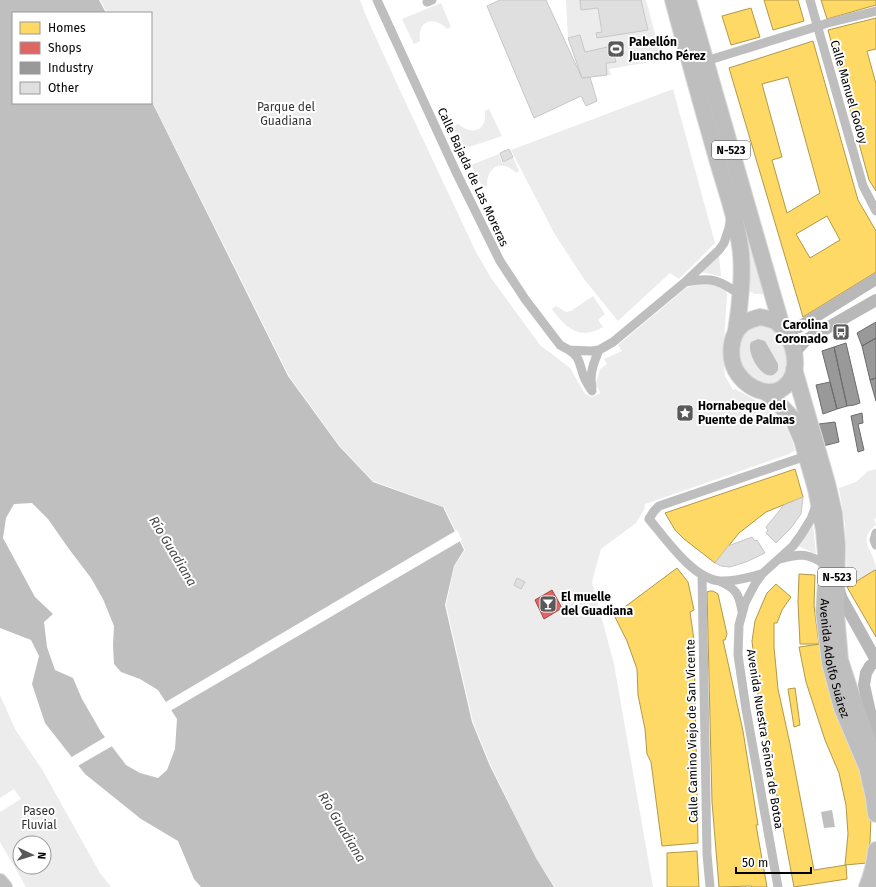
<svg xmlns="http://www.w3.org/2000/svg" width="876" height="887" viewBox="0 0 876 887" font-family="'Fira Sans',sans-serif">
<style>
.green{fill:#ececec;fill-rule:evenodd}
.water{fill:#bfbfbf;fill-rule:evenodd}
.pier{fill:#fff}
.homes{fill:#ffd966;stroke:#b29847;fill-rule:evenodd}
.shops{fill:#e06666;stroke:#9d4747}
.industry{fill:#999;stroke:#6b6b6b}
.building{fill:#dfdfdf;stroke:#c7c7c7}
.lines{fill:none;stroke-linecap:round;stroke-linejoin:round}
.primary-casing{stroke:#dbdbdb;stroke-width:16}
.highway-casing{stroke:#dbdbdb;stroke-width:18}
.street{stroke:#bebebe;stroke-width:9}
.secondary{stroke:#b8b8b8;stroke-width:12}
.primary{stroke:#bebebe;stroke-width:14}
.highway{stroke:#bebebe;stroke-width:16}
.labels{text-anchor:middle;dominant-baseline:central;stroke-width:4;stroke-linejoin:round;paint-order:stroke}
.shield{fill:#fff;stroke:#4c4c4c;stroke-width:1}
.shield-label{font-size:11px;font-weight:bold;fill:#000}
.poi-label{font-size:12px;font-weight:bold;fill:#000;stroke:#fff;text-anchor:start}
.street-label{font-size:12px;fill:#000;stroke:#fff}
.park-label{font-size:12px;fill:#333;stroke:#fff}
.water-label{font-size:13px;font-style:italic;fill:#444;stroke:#fff}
</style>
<rect width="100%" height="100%" fill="#fff"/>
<path class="green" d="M100,0h260l6,16 38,83 72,153 15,26 49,67 30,23 15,26 7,3 8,-4 -4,-10 4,-14 7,-5 -3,-5 18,-8 -4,-6 68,-57c15,-8 24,-5 40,1l1,7 -4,59 2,21 8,14 2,-1c30,16 51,25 60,61l-6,4 -144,50 -1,6 -8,13 -35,26 -9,33 22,82 39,223h-98l-19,-29 -45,-92 -18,-44 -27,-117 8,-38 11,-17 -21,-43 -71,-26 -34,-36 -50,-69 -138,-277v-86h-44z
M566,0h80l16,60 -53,9 2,6 -29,3 -14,-40z
M681,0l85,294h-11l-9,-5z
M441,3l10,24 -4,2c-14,-14 -30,-8 -27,12l-6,3 -12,-25z
M673,89l42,154 -36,36 -9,-6 -52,48 -34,-42 -30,-46 -43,-83z
M489,109l13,27 -39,13 -11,-23 6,-2c14,12 29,7 27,-13z
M499,154l3,9 11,-6 6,14 -3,2c-14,-15 -30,-6 -29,13l-4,2 -12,-23z
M719,255l2,22 -5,-2 -16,-3z
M593,296l12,18 -7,6 5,7c-24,14 -37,1 -51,-18l4,-3 10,6 5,-1z
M758,324c4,1 8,1 12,3 13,9 25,39 12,53 -2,2 -6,4 -8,6 -5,-2 -14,-2 -18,-4 -15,-9 -24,-36 -12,-50 3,-4 10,-6 14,-8z
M876,469v49l-2,1 2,6c-21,16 0,27 0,45l-29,17 -2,-63 -6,-36 17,-6 12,-11z
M813,525l3,29 -18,-8z
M0,695l15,34 28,42 57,102 11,14h-85l-26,-45v-30l21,-13 -7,-10 -14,9zM20,843h24v24h-24z"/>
<path class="water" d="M0,0h99l7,13h-93v90h138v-3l137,276 51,70 34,36 70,25 21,43 -10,16 -9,39 27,117 18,44 46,92 18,29h-353l-7,-8 -16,-38 -37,-22 -56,-45 -40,-51 -13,-39 7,-28 -8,-16 -31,-12zM32,503l16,16 21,30 22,29 12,21 11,27 -1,19 1,19 7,8 19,7 18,11 19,29 -2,30 -8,21 -9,8 -18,-5 -14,-8 -25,-33 -19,-33 -9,-21 -18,-8 -8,-23 -3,-25 9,-8 -18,-17 -32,-59 3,-20 8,-14z
M758,339l7,2 13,23v6c-11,19 -33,-16 -27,-28z
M832,810l3,17 -11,1 -3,-16z"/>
<path class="pier" d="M457,530l5,10 -292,171 -6,-8z
M107,736l7,9 -38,22 -6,-9z"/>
<path class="homes" d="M764,0h34l6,21 -31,9z
M821,0h55v5l-49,14z
M751,8l9,29 -29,8 -9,-29z
M876,18v31l-9,2 9,33v107l-7,-11 -41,-150z
M813,41l45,159 18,31v41l-73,45 -74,-249zM788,77l32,116 -33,20 -15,-53 10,-3 -20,-73zM827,216l13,24 -30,18 -14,-24z
M795,469l8,28 -37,15 -27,21 -24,30 -31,-24 -9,-9 -10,-17z
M677,568l11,14 6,28 -4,2 4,28 4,203 -36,3 -11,-84 -4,-8 -2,-25 -7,-34 -1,-26 -10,-28 -13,-26z
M875,570l1,1v66l-29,-50z
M799,574l16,1 -1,31 5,38h-19l-2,-42z
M776,584l15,13 -9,13 -5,13h-3v24l4,42 12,55 24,126 32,-5 1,14 -53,8 -36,-192 -6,-54 3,-20 8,-19 4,-9z
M710,591h3l5,3 9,40 -2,6h-2l20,91 15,94h-2l11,62h-15l-1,-1 -32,1 -7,-85 -5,-210z
M820,644l40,123 11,51 -1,24 -3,21 -22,2 3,-31 -2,-29 -7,-32 -14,-33 -19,-58 -7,-35z
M795,688l5,37 -6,2 -6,-38z
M697,851l2,36h-32v-34z"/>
<path class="shops" d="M552,590l10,18 -18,11 -9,-19z"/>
<path class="industry" d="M876,322v16l-14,8 -5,-13z
M876,338v40l-6,2 -8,-34z
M846,343l14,60 -6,2 -7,1 -13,-59z
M834,347l13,59 -10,3 -15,-58z
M876,378v23l-6,-21z
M830,382l7,27 -14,5 -7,-29z
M862,413l1,10 -5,1 6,26 -6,2 -7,-36z
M835,422l4,20 -16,4 -4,-22z"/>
<path class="building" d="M500,0h46l36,78 8,-1 7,24 -11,5 -5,-10 -47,22 -47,-112z
M580,0h61l7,30 -51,8 -1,-5 6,-1 -4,-24 -17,2z
M580,35l5,17 27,-6 4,16 -10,1 1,12 -25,3 -14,-40z
M509,149l4,8 -10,5 -3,-9z
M803,497l-2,17 -10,14 -15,15 -10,-10 2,-3 -2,-3 18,-22z
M752,537l3,4 2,-1 8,13 -19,9 -16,5 -9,-1 -6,-3 13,-17z
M517,578l8,4 -4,7 -7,-4z"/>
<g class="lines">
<g class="primary-casing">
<path id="primary" d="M0,881l5,6"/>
</g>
<g class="highway-casing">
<g id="highway">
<path d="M673,0c14,52 28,103 43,155 8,30 20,60 24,91 4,23 0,61 -4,85"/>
<path d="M688,0l94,327"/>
<path d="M760,317c5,1 10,2 15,4 16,11 26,40 16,58 -13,22 -40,13 -53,-5 -10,-14 -9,-39 5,-50 5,-4 11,-5 17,-7z"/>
<path d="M794,369l33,114 7,30 3,32 -1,68 4,47 14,43 22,59"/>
<path id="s1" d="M767,393l10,9 16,17 9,21 14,49 8,41 3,36 -3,46 6,51 12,45 25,59 7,31 2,16"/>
<path d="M867,887c5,-12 8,-24 9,-37"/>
</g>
</g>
<path class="street" d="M377,0l80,174 43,87 25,38 35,46 9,5 22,1 8,-1 14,-8 71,-59 35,-33 5,-7 5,-15 2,-12
M810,0l53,186 13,25
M427,2l5,-2
M706,61l122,-38 48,-12
M685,282c21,-4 31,-4 48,8
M569,350c12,7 10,15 15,27 2,5 5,9 8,14
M592,387c-3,-13 2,-25 7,-37
M876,533l-2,7 2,5
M780,559c20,-6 29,-6 47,7
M762,574c-13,3 -28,8 -42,7 -27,-2 -54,-42 -71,-62l5,-8 5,-5 147,-50
M702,575l5,279 3,33
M721,582c16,7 18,13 21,29
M778,887l-32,-178 -8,-54 1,-30 6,-22 10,-19 7,-10 31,-28 8,-11 10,-16 6,-16"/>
<path class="secondary" d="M785,331l14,-4 77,-48
M794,353l12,-13 70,-40
M838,588l4,11 34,61
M876,661l-6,5 -4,7 -2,12 12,54"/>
<use href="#primary" class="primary"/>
<use href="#highway" class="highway"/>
</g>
<defs>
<g id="stadium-square" transform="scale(0.9)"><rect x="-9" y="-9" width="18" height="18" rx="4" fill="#595959" stroke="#fff"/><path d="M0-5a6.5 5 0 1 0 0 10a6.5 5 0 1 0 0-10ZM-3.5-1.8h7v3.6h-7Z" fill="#fff"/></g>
<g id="bus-square" transform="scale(0.9)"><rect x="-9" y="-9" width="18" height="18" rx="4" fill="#595959" stroke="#fff"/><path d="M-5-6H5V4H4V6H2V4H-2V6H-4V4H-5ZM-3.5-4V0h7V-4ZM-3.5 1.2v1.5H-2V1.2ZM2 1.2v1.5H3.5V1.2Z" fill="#fff"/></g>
<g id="sight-square" transform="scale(0.9)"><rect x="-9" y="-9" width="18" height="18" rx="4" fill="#595959" stroke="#fff"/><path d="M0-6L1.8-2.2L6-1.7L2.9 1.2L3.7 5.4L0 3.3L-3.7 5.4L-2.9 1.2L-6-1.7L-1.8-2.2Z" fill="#fff"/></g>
<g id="bar-square" transform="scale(0.9)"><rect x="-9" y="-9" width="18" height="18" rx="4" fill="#595959" stroke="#fff"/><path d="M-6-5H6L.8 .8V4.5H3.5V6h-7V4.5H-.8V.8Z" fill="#fff"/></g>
</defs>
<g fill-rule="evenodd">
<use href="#stadium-square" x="616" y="49"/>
<use href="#bus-square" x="841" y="332"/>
<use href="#sight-square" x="685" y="413"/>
<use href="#bar-square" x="548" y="604"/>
</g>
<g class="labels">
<g class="shield">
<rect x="712" y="141" width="38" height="18" rx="3"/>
<rect x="818" y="568" width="38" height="18" rx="3"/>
</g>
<g class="shield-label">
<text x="731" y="150">N-523</text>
<text x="837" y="577">N-523</text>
</g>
<g class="poi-label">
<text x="629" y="42">Pabellón<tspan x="629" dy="14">Juancho Pérez</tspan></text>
<text x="828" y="325" text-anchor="end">Carolina<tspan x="828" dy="14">Coronado</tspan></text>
<text x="698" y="406">Hornabeque del<tspan x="698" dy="14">Puente de Palmas</tspan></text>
<text x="561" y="597">El muelle<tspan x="561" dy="14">del Guadiana</tspan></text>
</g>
<g class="street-label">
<text transform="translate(849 92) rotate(74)">Calle Manuel Godoy</text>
<text transform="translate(473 177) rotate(65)">Calle Bajada de Las Moreras</text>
<text stroke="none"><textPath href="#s1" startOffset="282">Avenida Adolfo Suárez</textPath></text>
<text transform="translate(692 731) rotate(-91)">Calle Camino Viejo de San Vicente</text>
<text transform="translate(765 739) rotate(81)">Avenida Nuestra Señora de Botoa</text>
</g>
<g class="park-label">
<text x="286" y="107">Parque del<tspan x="286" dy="14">Guadiana</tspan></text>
<text x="39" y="811">Paseo<tspan x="39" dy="14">Fluvial</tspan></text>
</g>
<g class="water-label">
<text transform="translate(173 551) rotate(59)">Río Guadiana</text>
<text transform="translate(342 827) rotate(59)">Río Guadiana</text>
</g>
</g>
<rect x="12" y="12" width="140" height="92" fill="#ffffff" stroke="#999999"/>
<rect x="20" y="22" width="20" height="12" fill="#ffd966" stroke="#999999"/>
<text x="48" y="32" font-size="12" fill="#000000">Homes</text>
<rect x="20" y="42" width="20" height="12" fill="#e06666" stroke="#999999"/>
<text x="48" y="52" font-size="12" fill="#000000">Shops</text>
<rect x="20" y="62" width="20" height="12" fill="#999999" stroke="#999999"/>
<text x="48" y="72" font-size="12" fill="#000000">Industry</text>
<rect x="20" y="82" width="20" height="12" fill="#dfdfdf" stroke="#999999"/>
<text x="48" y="92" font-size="12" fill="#000000">Other</text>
<g transform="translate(32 855) rotate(94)"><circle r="19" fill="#ffffff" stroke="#999999"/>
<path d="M0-3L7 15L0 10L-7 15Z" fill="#595959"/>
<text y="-6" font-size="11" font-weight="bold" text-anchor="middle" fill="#000000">N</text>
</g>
<path d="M736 867v6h75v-6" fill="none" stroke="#000000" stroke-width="2"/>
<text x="742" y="867" font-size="12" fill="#000000" stroke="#ffffff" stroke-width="3" paint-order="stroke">50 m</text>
</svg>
